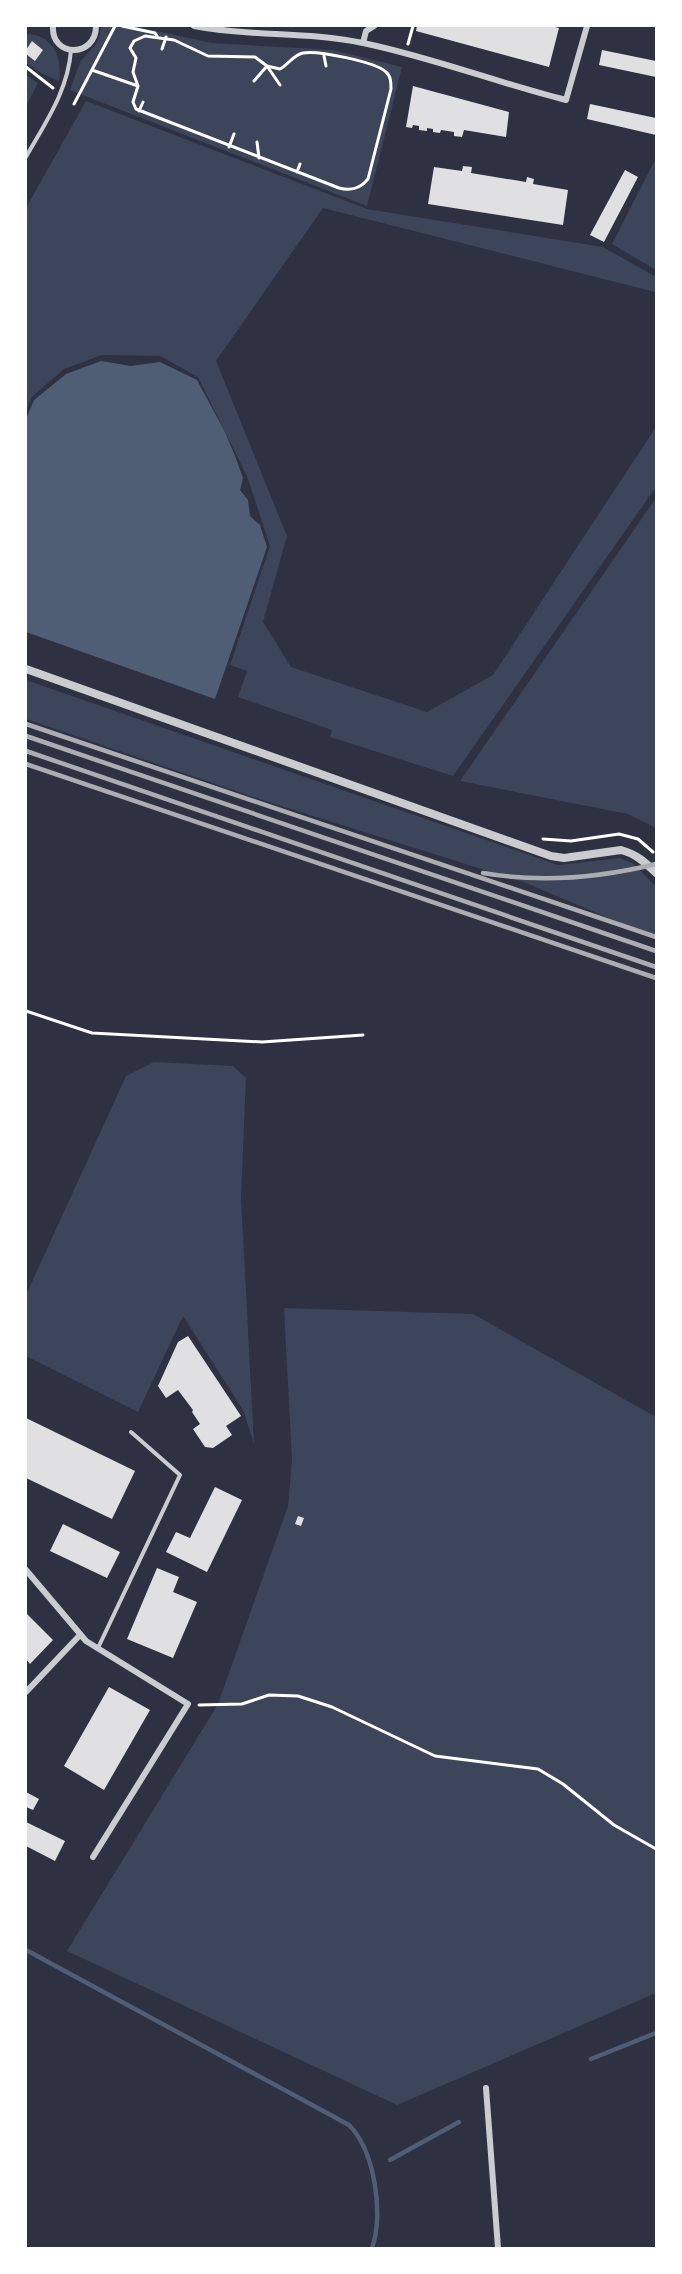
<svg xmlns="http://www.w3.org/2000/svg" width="682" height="2274" viewBox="0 0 682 2274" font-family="'Asap Condensed',sans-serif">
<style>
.green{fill:#3c4559}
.water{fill:#4f5d75}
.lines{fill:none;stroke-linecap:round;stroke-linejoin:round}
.stream{stroke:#4f5d75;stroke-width:4.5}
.building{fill:#e0e0e3}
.path{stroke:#fff;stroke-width:3}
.service{stroke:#caccd0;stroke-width:4}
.minor{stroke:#caccd0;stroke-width:6}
.tertiary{stroke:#caccd0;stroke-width:8}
.rail{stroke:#abadb3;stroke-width:4.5}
</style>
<rect width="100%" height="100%" fill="#2d3142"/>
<path class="green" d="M102,26h31l79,17 121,7 69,17 -35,139 -297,-116 10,-28 17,-19z
M26,34c26,0 37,23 33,47l-18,-8 -15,-10z
M26,75l12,8 -12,23z
M86,101l281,108 236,38 53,30v18l-1,-3 -332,-84 -107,153 71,175 -24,86 28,45 136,45 66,-37 163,-248v60l-203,289 -123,-39 2,-7 -94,-33 9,-26 -17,-6 40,-119 -23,-70 -49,-99 -38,-21 -58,-1 -38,14 -32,28 -6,13v-202z
M656,158v112l-44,-26z
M656,498v330l-28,-14 -168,-33z
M26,680l532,185 62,-7 14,6 22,23v51l-130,-55 -267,-84 -233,-80z
M154,1062l79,4 13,12 -5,120 13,246 -11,-34 -60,-94 -45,96 -112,-56v-61l100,-219z
M284,1308l189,6 183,103v576l-259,112 -330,-154 151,-247 70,-198 4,-45z"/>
<path class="water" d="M101,361l30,5 29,-4 37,18 28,52 10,24 8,22 -3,12 8,10 2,16 10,9 7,22 -52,152 -189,-67v-213l8,-19 32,-26z"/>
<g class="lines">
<path class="stream" d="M26,1950l323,175c26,26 35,90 23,123
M591,2059l65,-26
M390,2160l69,-38"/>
</g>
<path class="building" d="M417,26h134l8,2 -10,39 -133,-36z
M32,41l11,9 -8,11 -9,-7v-4z
M602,50l54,11v16l-57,-12z
M413,86l96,26 -3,25 -42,-7 -2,7 -8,-1v-4l-13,-2 -1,3 -7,-1v-3l-6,-1v3l-8,-1v-4l-6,-1 -1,3 -6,-1z
M590,104l66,14v17l-69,-16z
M463,166l9,1 -1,6 55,9 1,-5 7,2 -1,5 35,6 -5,35 -135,-21 6,-37 28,4z
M625,170l13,7 -34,65 -14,-7z
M188,1336l53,80 -15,10 6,9 -19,13 -8,-1 -12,-18 7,-5 -8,-12 1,-2 -15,-20 -12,8 -8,-12 20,-44z
M26,1418l109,53 -23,48 -86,-41z
M215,1487l27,13 -35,72 -41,-20 10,-20 14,6z
M298,1516l6,2 -3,8 -6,-2z
M63,1524l57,28 -13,26 -57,-27z
M157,1568l22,9 -6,15 24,10 -24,56 -46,-19z
M26,1613l27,27 -23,24 -4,-5z
M109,1687l41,23 -46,80 -40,-24z
M26,1792l13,7 -6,11 -7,-3z
M26,1822l39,19 -10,20 -29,-15z"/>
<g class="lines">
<path class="path" d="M122,26l33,7 2,3
M145,36l29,4 34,16 47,1 12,9 13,3c8,-4 13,-14 23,-16 14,-3 73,9 83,19 5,4 5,11 5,17l-23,90c-8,10 -17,12 -29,9l-203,-79 -3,-7 5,-16 -5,-14 3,-14 -6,-10 4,-7z
M408,44l5,-18
M162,49l4,-12
M324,56l2,10
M26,67l27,21
M92,70l46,16
M254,81l13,-15 13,19
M74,104l41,-78
M139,111l4,-9
M257,142l2,16
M229,147l5,-13
M297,172l3,-8
M543,839l28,2 48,-7 19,5 15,13
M26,1011l66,22 170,9 101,-7
M199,1705l43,-1 27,-9 29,1 34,11 103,49 103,13 25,15 51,41 42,24"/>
<path class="service" d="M26,157c19,-34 42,-66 45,-107
M98,1648l82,-173 -49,-43"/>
<path class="minor" d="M53,26c-2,32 43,32 43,0
M194,26c55,11 113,5 169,17 68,14 135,40 203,57l21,-74
M363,43l3,-12 8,-5
M26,1570l60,71 102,63 -95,153
M26,1692l54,-57
M486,2088l12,160"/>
<path class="tertiary" d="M26,669l525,187 13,2 57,-8c15,4 24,12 35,23"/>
<path class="rail" d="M26,724l630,213
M26,736l630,215
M26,751l630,216
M26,764l630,214
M483,873c58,10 116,5 173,-9"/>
</g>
<rect width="682" height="2274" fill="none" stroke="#ffffff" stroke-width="54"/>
</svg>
